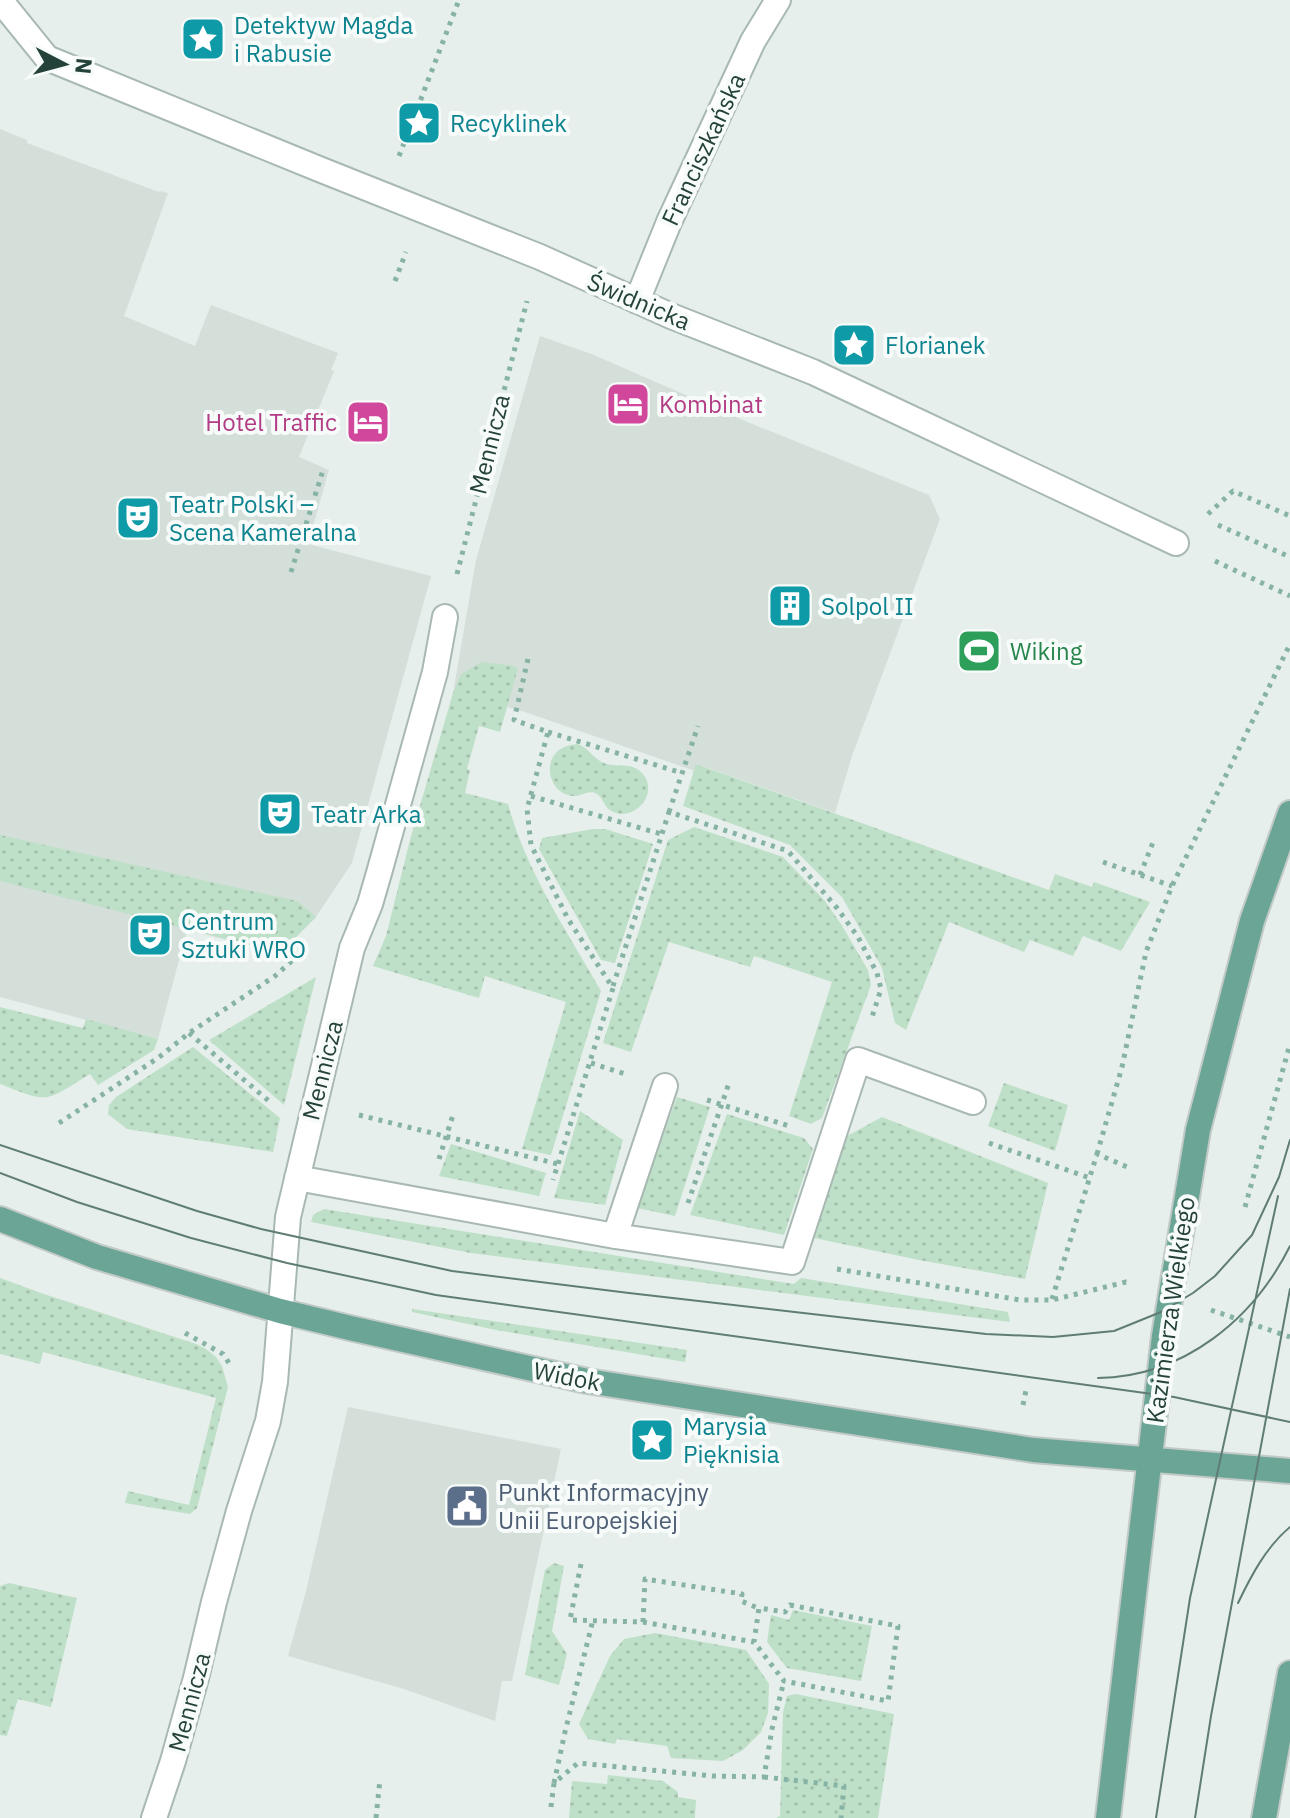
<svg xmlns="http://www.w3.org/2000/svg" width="1290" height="1818" viewBox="0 0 1290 1818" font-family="'IBM Plex Sans',sans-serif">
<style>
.built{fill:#d4dfda}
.grass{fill:url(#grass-dots)}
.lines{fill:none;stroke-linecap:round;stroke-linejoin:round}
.minor-casing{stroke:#a8b8b2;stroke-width:28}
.major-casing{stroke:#c2cac8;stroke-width:28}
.path{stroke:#86b3a5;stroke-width:5;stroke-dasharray:4 6;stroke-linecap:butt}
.minor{stroke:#fff;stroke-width:24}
.major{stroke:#6aa596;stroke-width:24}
.tram{stroke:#5f7d75;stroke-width:2}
.labels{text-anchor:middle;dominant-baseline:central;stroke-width:8;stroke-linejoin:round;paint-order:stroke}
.culture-label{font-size:24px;fill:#0d838f;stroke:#f7fbf9;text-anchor:start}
.street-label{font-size:24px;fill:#24423a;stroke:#f7fbf9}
.hotel-label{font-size:24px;fill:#b23c85;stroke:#f7fbf9;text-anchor:start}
.leisure-label{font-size:24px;fill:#27864d;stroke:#f7fbf9;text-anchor:start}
.service-label{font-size:24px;fill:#4e5e75;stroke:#f7fbf9;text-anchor:start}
</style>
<defs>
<pattern id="grass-dots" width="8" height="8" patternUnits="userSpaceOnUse" patternTransform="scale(2)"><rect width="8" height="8" fill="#bfe0c8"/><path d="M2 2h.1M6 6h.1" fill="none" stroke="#a4c1ad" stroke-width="1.8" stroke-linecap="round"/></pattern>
</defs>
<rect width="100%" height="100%" fill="#e6efeb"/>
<path class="built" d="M0,129l27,11v3l132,49 1,-1 8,2 -44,123 71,30 16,-41 127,48 -7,17 3,1 -35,86 30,13 -21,74 123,32 -79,287 -36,54 -33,33 -7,2 -89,-22 -29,109 -158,-42z
M540,336l54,19 151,66 184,74 11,24 -88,237 -17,57 -138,-49 -2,7 -170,-59 -72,-19 23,-133z
M348,1407l213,42 -49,232h-10l-7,40 -91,-32 -116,-33 18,-65z"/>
<path class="grass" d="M482,662l31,4 5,2 -18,64 -21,-6 -12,43 3,1 -5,23 43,11c18,67 59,127 93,187l-50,164 -29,-6 44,-147 -81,-26 -6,22 -106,-32 13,-30 24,-96 43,-147 8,-19z
M577,744c12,3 17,17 30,20 15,4 28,-3 38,13 12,20 -12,44 -32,35 -9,-4 -9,-13 -16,-18 -8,-5 -16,3 -24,2 -20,-1 -30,-27 -18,-42 6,-7 13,-9 22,-10z
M696,764l353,126 6,-16 37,13 2,-5 56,20 -29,49 -38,-15 -10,20 -43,-16 -6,12 -75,-30 -43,108 -11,-7 -13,-55 -40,-71 -52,-52 -107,-39z
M694,827l89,30 42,44 16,23 27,46 3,15 -49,133 -11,6 -22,-8 43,-134 -78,-26 -4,11 -81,-25 -38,110 -28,-9 65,-203z
M593,829h12l48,15 -38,119 -14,-3 -62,-111 3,-11z
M0,835l297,66 19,16 -33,33 -7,2 -276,-71z
M316,977l-32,128 -75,-65z
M0,1007l83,21 3,-9 72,20 -4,11 -56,35 -8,-11c-46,28 -39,30 -90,10z
M193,1047l87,71 -7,34 -146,-23 -19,-15 1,-9 7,-8z
M1004,1083l64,22 -13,46 -67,-25z
M677,1097l33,10 -35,109 -38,-8z
M580,1111l43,29 -18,65 -51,-7z
M727,1114l77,24 9,11 -29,86 -94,-20z
M882,1117l166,66 -23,96 -106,-19 -105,-22 33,-102z
M451,1144l95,29 -7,23 -100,-20z
M324,1209l470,75 7,-6 207,34 2,10 -539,-69 -160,-31 2,-7z
M0,1278l41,15 155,51 10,5 10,8 6,9 6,21 -31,121 -7,6 -65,-11 3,-12 61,14 27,-107 -173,-46 -3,12 -40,-10z
M412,1309l275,41 -2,12 -189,-32 -84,-18z
M554,1563l10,3 -12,65 15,23 -8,31 -34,-10 20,-105z
M9,1583l68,15 -26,109 -33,-8 -11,37 -7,-1v-149z
M793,1610l79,16 -11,55 -74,-13 -20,-26 4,-27 18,5z
M655,1633l91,17 23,34 -1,29 -7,19 -18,18 -20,11 -52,-3 -4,-12 -50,-7 -2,5 -27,-5 -9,-15 31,-68 14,-17z
M796,1694l98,20 -16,104h-102l4,-2 3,-104 4,-16z
M608,1775l55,6 15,11v5l18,3 -1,18h-126l3,-37 35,3z"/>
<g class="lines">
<g class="minor-casing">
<path id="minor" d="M0,0l47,58 272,111 221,88 131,59 142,56 363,171
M637,301l32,-79 84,-181 25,-41
M297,1178l318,58 177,26 66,-202 115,42
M615,1236l50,-150
M154,1818l19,-57 23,-83 18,-76 25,-91 29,-90 7,-39 13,-165 64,-269 18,-44 9,-31 56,-201 10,-55"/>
</g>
<g class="major-casing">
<path id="major" d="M0,1219l97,38 183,54 70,17 237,53 446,69 257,21
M1108,1818l56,-482 34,-206 54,-209 38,-108
M1264,1818l26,-145"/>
</g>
<path class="path" d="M399,156l60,-156
M395,281l11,-29
M1208,514l25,-23 57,25
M1218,525l72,32
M1215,561l75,35
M291,572l33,-105
M457,574l70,-273
M528,659l-14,61 34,12 -21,77 4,36 37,74 45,69 -60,192
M548,732l134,41
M531,796l130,38
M669,812l29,-86
M1103,862l69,24
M1140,875l14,-35
M613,986l56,-174 119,39 49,57 21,29 19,36 4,16 -9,28
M189,1033l81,69
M591,1063l34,11
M707,1100l82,26
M359,1115l199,49
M59,1123l99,-65 31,-25 86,-57 29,-26
M989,1143l101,35
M1097,1154l25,-87 24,-115 26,-66 118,-242
M439,1159l14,-44
M688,1203l41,-120
M1245,1207l45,-163
M837,1269l183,31h32l74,-18 4,1
M1052,1299l45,-145 35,15
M1211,1310l79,27
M185,1333l38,21 8,12
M1023,1405l3,-15
M581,1564l-11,56 73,2 111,20
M790,1605l108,21 -10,75 -104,-20 -30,-39 5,-34 26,4z
M643,1622l2,-43 97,15 -1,7 17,7
M764,1777l80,9 -3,32
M554,1783l11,-51 28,-112
M551,1807l3,-24 24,-20 135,13 51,1 8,-48 12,-48
M376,1818l4,-39"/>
<use href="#minor" class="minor"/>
<use href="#major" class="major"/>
<path class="tram" d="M0,1145l197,66 64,18 191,42 177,22 357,41 67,3 61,-6 47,-19 32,-19 22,-17 37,-41 27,-58 11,-37
M0,1173l77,29 114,36 96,25 149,32 738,102 116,25
M1098,1378c85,-1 155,-58 192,-132
M1238,1603c13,-27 28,-56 52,-76
M1156,1818l34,-220 88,-402
M1195,1818l16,-102 79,-427"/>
</g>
<defs>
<g id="sight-square" transform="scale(2.3)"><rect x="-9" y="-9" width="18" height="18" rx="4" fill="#0f9aa8" stroke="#f7fbf9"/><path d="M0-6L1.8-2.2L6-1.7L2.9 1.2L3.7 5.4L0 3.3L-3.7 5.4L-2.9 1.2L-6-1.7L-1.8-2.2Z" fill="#fff"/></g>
<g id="hotel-square" transform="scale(2.3)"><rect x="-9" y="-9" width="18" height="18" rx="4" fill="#d1479c" stroke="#f7fbf9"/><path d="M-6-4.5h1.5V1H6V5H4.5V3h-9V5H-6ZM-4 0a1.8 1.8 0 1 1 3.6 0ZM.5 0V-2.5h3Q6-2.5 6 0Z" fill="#fff"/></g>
<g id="theatre-square" transform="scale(2.3)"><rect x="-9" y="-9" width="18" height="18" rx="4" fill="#0f9aa8" stroke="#f7fbf9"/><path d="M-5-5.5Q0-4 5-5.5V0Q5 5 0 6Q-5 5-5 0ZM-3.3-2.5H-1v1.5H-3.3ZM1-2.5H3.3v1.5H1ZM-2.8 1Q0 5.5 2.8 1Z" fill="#fff"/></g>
<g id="building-square" transform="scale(2.3)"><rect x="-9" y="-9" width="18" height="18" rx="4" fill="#0f9aa8" stroke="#f7fbf9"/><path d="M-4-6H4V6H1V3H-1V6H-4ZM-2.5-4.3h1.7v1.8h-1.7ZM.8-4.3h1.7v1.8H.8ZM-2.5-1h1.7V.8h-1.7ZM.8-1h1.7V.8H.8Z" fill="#fff"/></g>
<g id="stadium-square" transform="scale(2.3)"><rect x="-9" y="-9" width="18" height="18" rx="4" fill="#2e9e5b" stroke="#f7fbf9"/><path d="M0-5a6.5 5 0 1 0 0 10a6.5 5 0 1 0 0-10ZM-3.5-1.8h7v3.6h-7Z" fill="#fff"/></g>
<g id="civic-square" transform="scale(2.3)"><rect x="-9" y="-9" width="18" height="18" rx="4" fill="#5c6f8a" stroke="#f7fbf9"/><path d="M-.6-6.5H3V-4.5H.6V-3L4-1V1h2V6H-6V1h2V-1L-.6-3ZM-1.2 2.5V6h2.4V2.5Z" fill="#fff"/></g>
</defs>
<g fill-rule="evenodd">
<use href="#sight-square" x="203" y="39"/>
<use href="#sight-square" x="419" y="123"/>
<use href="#sight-square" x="854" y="345"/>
<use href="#hotel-square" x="628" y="404"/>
<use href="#hotel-square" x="368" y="422"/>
<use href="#theatre-square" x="138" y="518"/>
<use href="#building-square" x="790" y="606"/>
<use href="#stadium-square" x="979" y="651"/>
<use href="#theatre-square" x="280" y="814"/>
<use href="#theatre-square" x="150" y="935"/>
<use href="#sight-square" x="652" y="1440"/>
<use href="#civic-square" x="467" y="1506"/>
</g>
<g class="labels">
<g class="culture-label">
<text x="234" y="25">Detektyw Magda<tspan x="234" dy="28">i Rabusie</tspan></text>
<text x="450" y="123">Recyklinek</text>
<text x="885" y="345">Florianek</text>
<text x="169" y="504">Teatr Polski –<tspan x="169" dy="28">Scena Kameralna</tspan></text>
<text x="821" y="606">Solpol II</text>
<text x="311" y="814">Teatr Arka</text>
<text x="181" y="921">Centrum<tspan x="181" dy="28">Sztuki WRO</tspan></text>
<text x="683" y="1426">Marysia<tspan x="683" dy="28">Pięknisia</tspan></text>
</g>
<g class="street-label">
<text transform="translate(703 149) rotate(-65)">Franciszkańska</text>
<text transform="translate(639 301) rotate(23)">Świdnicka</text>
<text transform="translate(489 444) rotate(-76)">Mennicza</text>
<text transform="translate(322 1070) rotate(-76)">Mennicza</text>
<text transform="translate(1170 1310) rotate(-82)">Kazimierza Wielkiego</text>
<text transform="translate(567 1376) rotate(11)">Widok</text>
<text transform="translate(189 1702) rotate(-75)">Mennicza</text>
</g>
<g class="hotel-label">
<text x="659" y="404">Kombinat</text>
<text x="337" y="422" text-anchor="end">Hotel Traffic</text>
</g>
<g class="leisure-label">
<text x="1010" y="651">Wiking</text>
</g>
<g class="service-label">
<text x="498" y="1492">Punkt Informacyjny<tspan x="498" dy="28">Unii Europejskiej</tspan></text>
</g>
</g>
<g transform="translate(64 64) rotate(96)" stroke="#f7fbf9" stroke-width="6" paint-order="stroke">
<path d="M0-6L14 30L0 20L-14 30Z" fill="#24423a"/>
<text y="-12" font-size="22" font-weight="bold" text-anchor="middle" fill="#24423a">N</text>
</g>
</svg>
